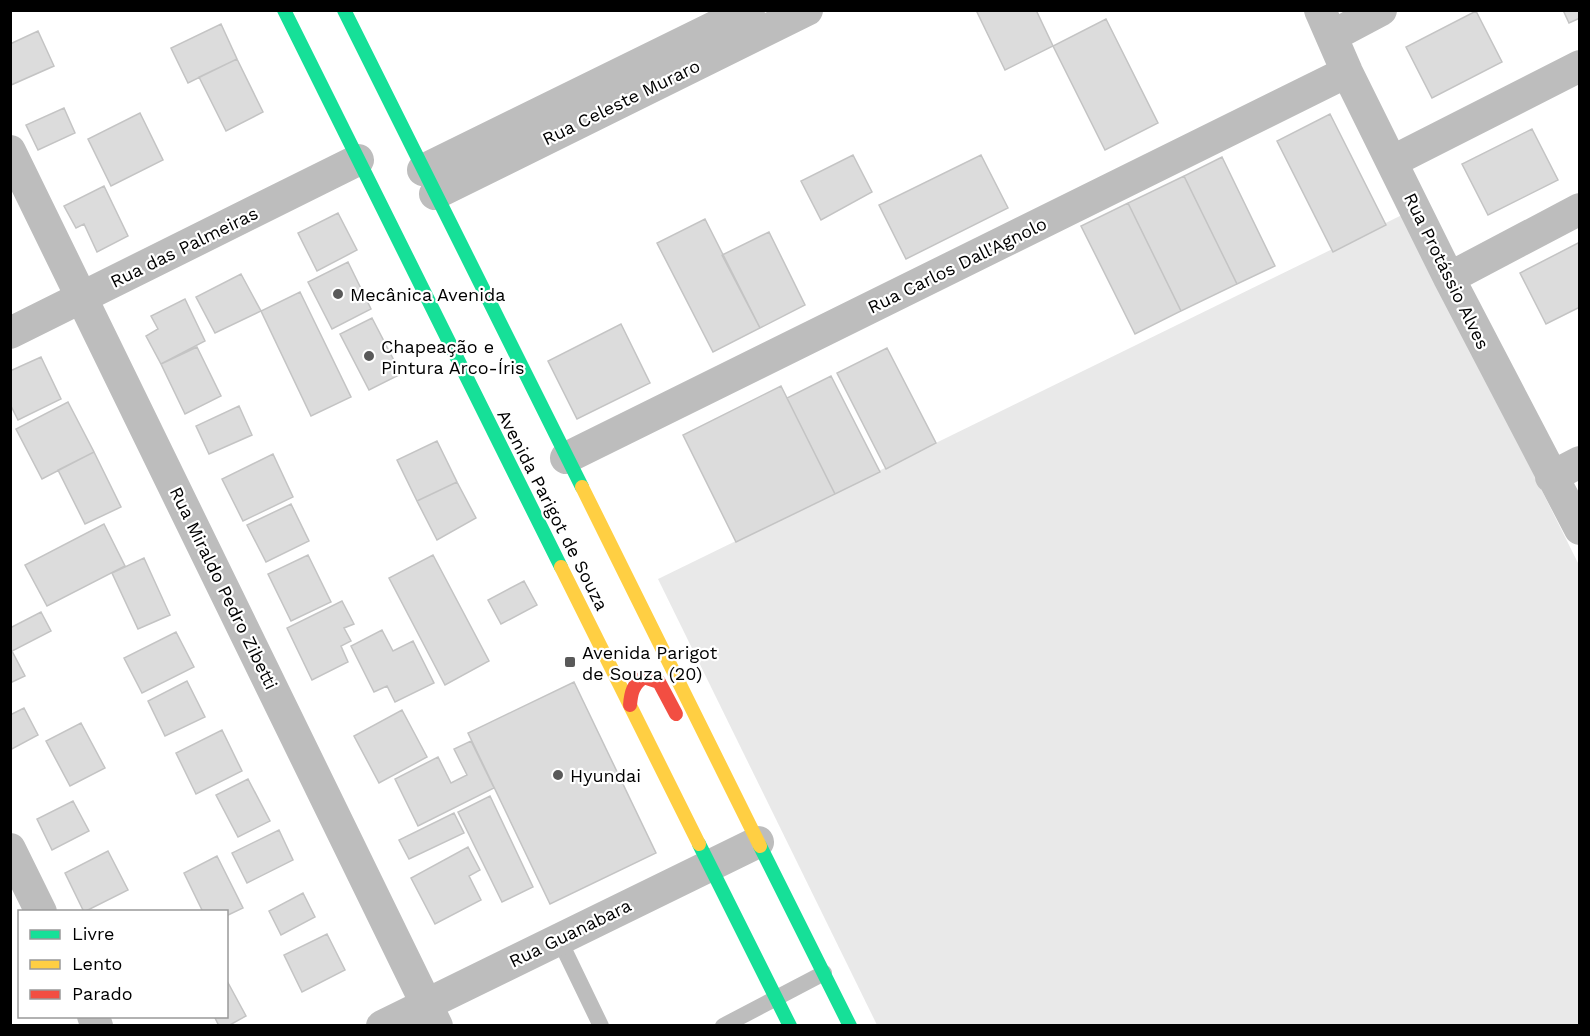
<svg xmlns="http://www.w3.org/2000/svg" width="1590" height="1036" viewBox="0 0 1590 1036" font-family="'Work Sans',sans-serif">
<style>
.green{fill:#e9e9e9}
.building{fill:#dcdcdc;stroke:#c4c4c4;stroke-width:1.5}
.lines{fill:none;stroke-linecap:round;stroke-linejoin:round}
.lane{stroke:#bdbdbd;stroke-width:16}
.street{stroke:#bdbdbd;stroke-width:32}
.fast{stroke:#16e098;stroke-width:14}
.slow{stroke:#ffcf43;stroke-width:14}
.jam{stroke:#f24e42;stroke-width:14}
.poi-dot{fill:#595959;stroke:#fff;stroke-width:2}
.labels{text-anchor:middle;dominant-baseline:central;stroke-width:4.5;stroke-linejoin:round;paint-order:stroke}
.street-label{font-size:18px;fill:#000;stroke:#fff}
.poi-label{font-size:18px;fill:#000;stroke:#fff;text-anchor:start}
</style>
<rect width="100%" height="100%" fill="#fff"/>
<path class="green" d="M1404,214l175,351v460h-702l-219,-446z"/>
<path class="building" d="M976,10h60l17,36 -48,24z
M1563,10h17v8l-11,5z
M1476,11l26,51 -70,36 -26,-51z
M1106,19l52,104 -53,27 -52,-104z
M221,24l16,35 -49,24 -17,-35z
M38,31l16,35 -43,19 -1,-41z
M237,59l26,53 -37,19 -27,-54z
M64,108l11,25 -37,17 -12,-25z
M140,113l23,47 -52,26 -23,-47z
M1330,114l56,111 -53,27 -56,-111z
M1532,129l26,51 -70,35 -26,-51z
M853,155l19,37 -51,28 -20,-39z
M981,155l27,53 -102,51 -27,-54z
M1222,157l53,109 -38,18 -53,-108z
M1184,176l53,108 -56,27 -53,-108z
M104,186l24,50 -31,16 -13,-28 -8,4 -12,-22z
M1128,203l53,108 -46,23 -54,-108z
M338,213l19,37 -40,21 -19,-38z
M705,219l55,109 -47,24 -56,-109z
M769,232l36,73 -45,23 -38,-73z
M1580,242v65l-34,17 -26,-51z
M348,262l23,47 -39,20 -24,-47z
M241,274l20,37 -46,22 -19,-36z
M300,292l51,105 -40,19 -50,-105z
M185,299l20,42 -44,23 -15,-28 12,-7 -7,-13z
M372,318l29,56 -32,16 -29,-56z
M621,324l29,59 -73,36 -29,-58z
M197,347l24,49 -36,18 -24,-50z
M887,348l49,95 -50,26 -49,-96z
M41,357l20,42 -43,21 -8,-16v-33z
M831,376l49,96 -45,22 -48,-96z
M781,386l54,108 -99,48 -53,-107z
M68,402l26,50 -52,27 -26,-50z
M239,406l13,29 -43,19 -13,-28z
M437,441l20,41 -40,19 -20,-41z
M94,452l27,55 -36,17 -27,-54z
M273,454l20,43 -50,24 -21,-42z
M457,482l19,36 -39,22 -20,-39z
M291,504l18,37 -43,21 -19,-37z
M104,524l21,42 -78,40 -22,-41z
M308,555l23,47 -40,19 -23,-47z
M433,555l56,106 -44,24 -56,-107z
M144,558l26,57 -32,14 -26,-56z
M524,581l13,24 -36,19 -13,-24z
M342,601l12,23 -10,4 7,13 -10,5 7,16 -36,18 -25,-52z
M41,612l10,19 -39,20 13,25 -15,7v-55z
M382,630l11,21 20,-10 21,42 -39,19 -8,-16 -13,6 -23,-46z
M176,632l18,35 -52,26 -18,-35z
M187,681l18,36 -40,19 -17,-35z
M574,682l82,171 -106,51 -82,-171z
M24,708l14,27 -28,15v-35z
M402,710l25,47 -48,26 -25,-47z
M81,723l24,45 -35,18 -24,-45z
M222,730l20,41 -46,23 -20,-41z
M471,741l23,47 -76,38 -23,-47 43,-22 13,26 16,-8 -13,-26z
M248,779l22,42 -32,16 -22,-42z
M490,796l43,91 -31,15 -44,-90z
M73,801l16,30 -37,19 -15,-31z
M454,813l10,20 -55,26 -10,-19z
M279,830l14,30 -46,23 -15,-30z
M468,847l12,23 -11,6 12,24 -46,24 -24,-46z
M108,851l20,39 -44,22 -19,-39z
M217,856l26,52 -17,8v-4h-23l-19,-39z
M303,893l12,24 -34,18 -12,-24z
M327,934l18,36 -43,22 -18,-37z
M226,979l20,37 -18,10h-9l-5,-10h12z"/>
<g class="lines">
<path class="lane" d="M559,939l42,87
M723,1026l101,-53"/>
<path class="street" d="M1320,10l27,62 102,206 131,251
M1332,36l49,-26
M10,151l427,875
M1393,161l187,-95
M423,170l326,-160
M435,194l372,-184
M1449,278l131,-69
M10,333l348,-173
M566,458l781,-386
M1551,477l29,-15
M10,849l31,63
M93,1016l4,10
M382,1026l376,-184"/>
<path class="fast" d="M284,10l277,557
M344,10l238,477
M699,844l91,182
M760,846l90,180"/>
<path class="slow" d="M582,487l178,359
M561,567l138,277"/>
<path class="jam" d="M630,705c1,-12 3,-21 14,-28l15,5 17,32"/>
</g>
<g class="poi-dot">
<circle cx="338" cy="294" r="6"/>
<circle cx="369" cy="356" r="6"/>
<rect x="564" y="656" width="12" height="12" rx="3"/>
<circle cx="558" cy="775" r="6"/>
</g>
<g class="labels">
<g class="street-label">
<text transform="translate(621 102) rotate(-26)">Rua Celeste Muraro</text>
<text transform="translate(184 247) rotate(-26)">Rua das Palmeiras</text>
<text transform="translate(957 265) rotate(-26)">Rua Carlos Dall'Agnolo</text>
<text transform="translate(1447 271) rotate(64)">Rua Protássio Alves</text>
<text transform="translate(553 510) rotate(63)">Avenida Parigot de Souza</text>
<text transform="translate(224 588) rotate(64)">Rua Miraldo Pedro Zibetti</text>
<text transform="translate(570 933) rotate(-26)">Rua Guanabara</text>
</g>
<g class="poi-label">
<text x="350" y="294">Mecânica Avenida</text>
<text x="381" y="346">Chapeação e<tspan x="381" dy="21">Pintura Arco-Íris</tspan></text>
<text x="582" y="652">Avenida Parigot<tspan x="582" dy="21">de Souza (20)</tspan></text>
<text x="570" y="775">Hyundai</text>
</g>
</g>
<rect width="1590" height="1036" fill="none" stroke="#000000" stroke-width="24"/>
<rect x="18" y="910" width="210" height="108" fill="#ffffff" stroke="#999999" stroke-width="1.5"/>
<rect x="30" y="930" width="30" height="9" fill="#16e098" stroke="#999999" stroke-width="1.5"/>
<text x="72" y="940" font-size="18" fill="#000000">Livre</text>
<rect x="30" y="960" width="30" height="9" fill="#ffcf43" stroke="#999999" stroke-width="1.5"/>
<text x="72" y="970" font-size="18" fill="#000000">Lento</text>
<rect x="30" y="990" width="30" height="9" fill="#f24e42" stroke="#999999" stroke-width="1.5"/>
<text x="72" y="1000" font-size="18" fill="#000000">Parado</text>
</svg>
